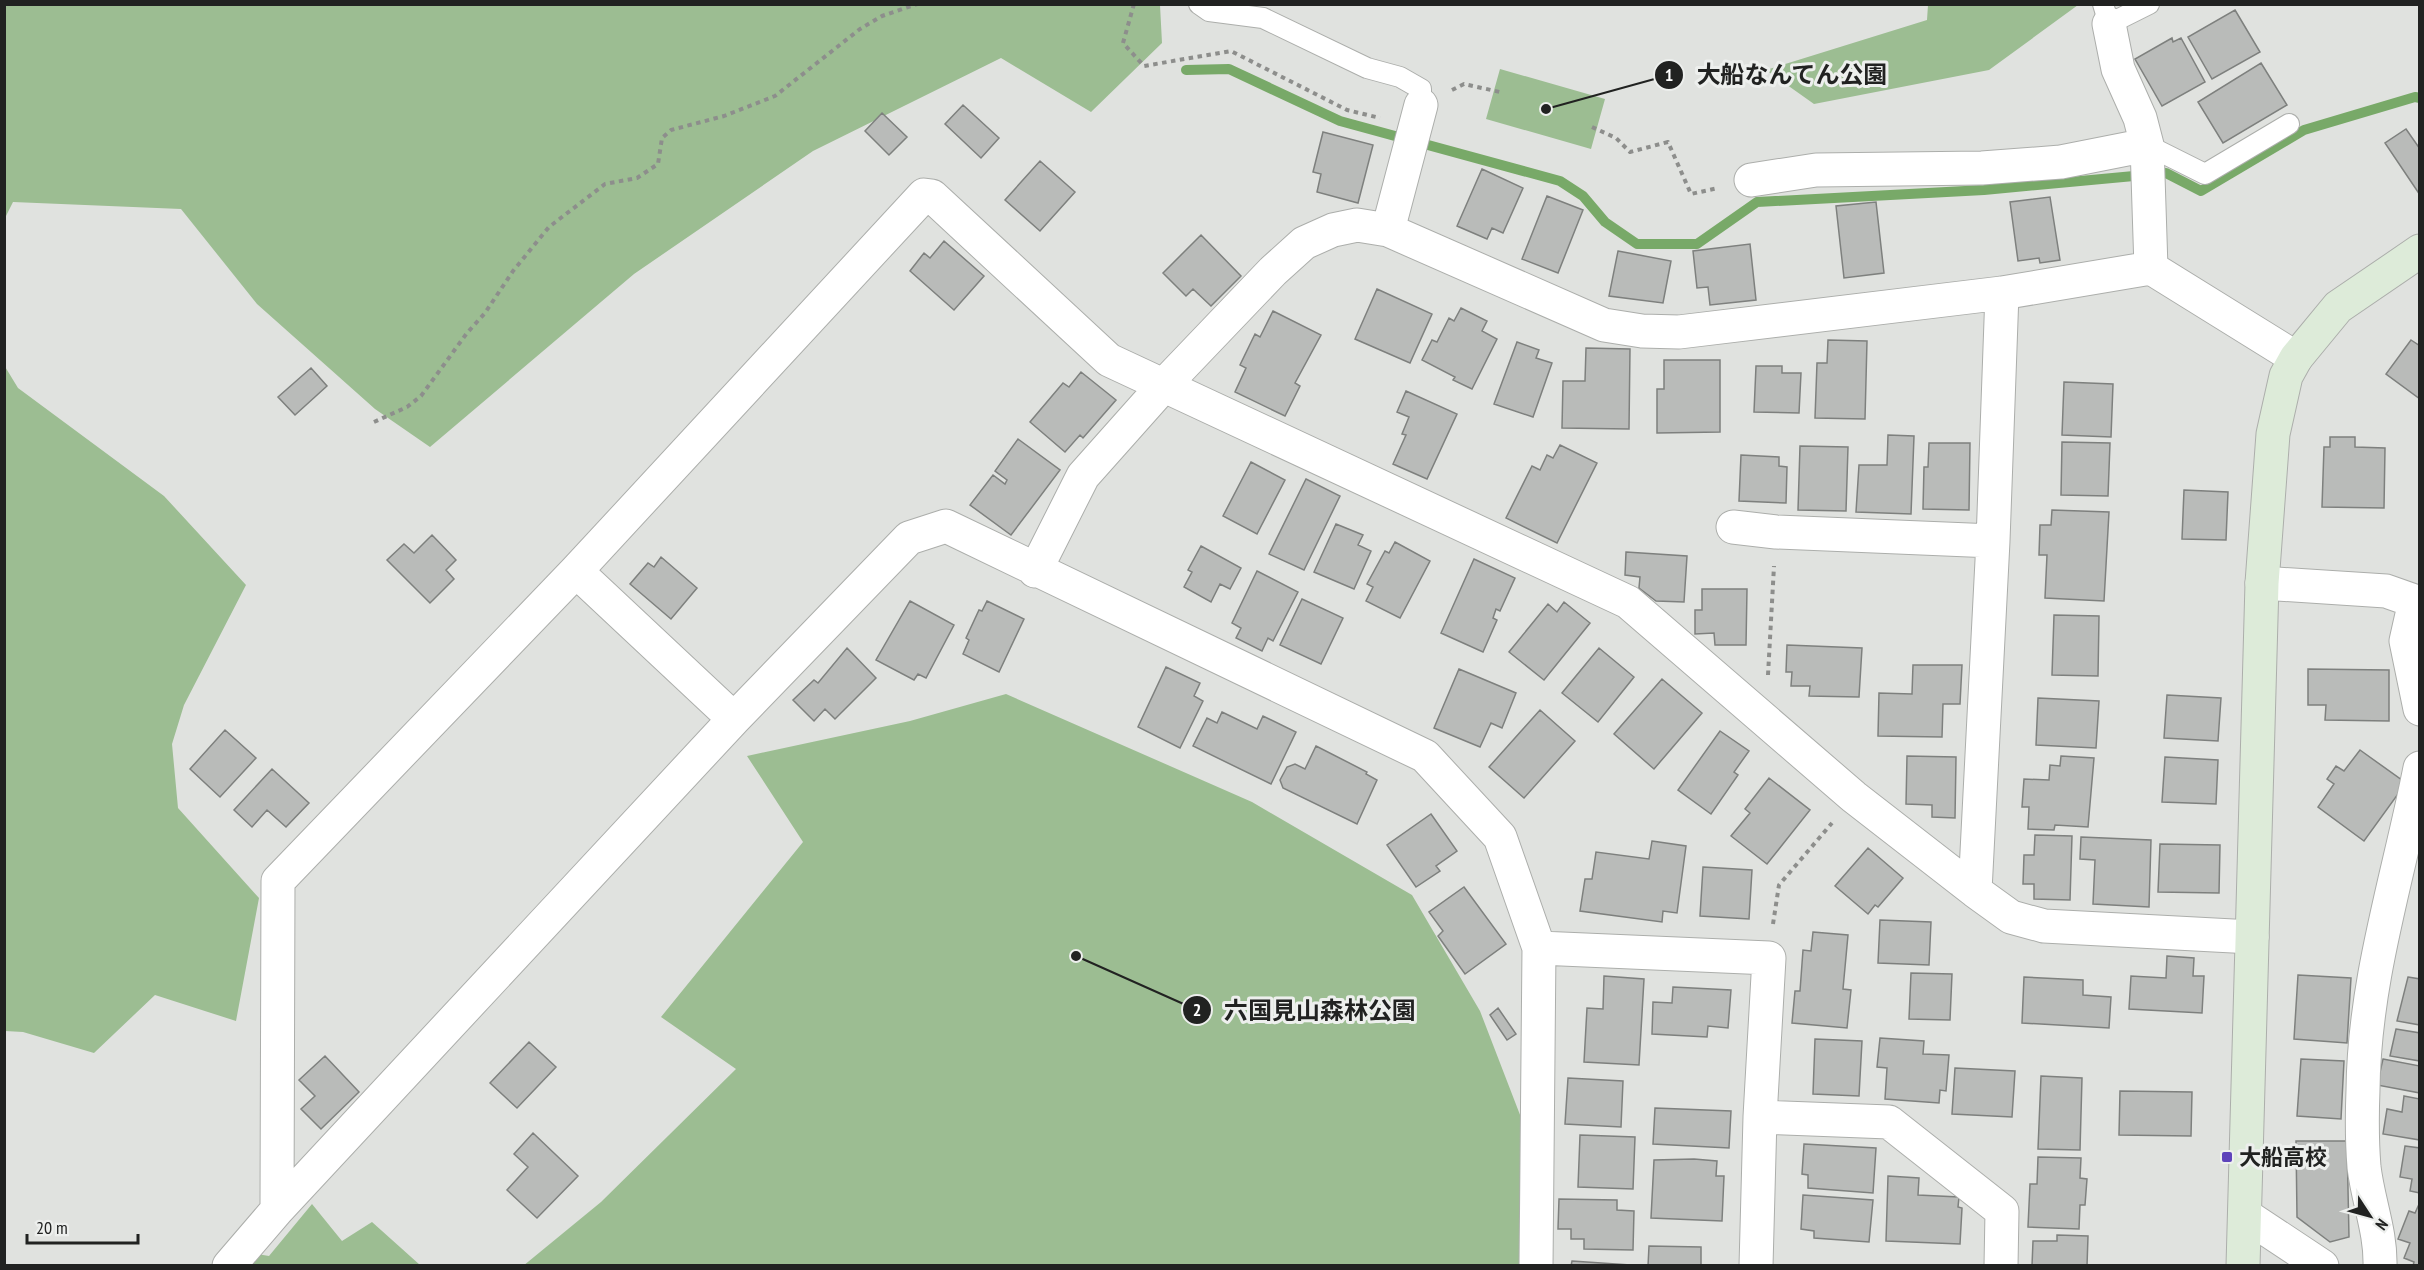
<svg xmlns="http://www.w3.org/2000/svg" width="2424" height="1270" viewBox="0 0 2424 1270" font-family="'PT Sans Narrow','Noto Sans JP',sans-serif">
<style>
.green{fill:#9cbd92}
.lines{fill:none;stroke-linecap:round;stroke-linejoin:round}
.stream{stroke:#78a968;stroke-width:10}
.building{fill:#b9bbb9;stroke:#7e807e;stroke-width:1.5}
.lane-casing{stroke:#acaeab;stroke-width:22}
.street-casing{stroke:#acaeab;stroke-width:35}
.secondary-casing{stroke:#acaeab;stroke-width:35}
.path{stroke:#8d8e8c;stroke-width:4;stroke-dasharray:4.5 4.5;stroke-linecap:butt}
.lane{stroke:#fff;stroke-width:20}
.street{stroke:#fff;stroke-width:33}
.secondary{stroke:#ddebd9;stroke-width:33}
.poi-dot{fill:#5e43bb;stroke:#edefed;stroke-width:2}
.labels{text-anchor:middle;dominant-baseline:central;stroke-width:6;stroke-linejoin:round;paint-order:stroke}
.poi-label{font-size:22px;font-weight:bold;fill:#212221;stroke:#edefed;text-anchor:start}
.leader{fill:none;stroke:#212221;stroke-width:2}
.callout-dot{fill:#212221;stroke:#edefed;stroke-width:2}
.mark-label{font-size:18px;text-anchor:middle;font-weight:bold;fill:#fff}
.callout-label{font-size:24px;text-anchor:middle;font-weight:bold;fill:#212221;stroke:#edefed;stroke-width:6;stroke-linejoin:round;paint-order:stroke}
</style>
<rect width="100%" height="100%" fill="#e0e2df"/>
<path class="green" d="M5,5h1155l2,38 -71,69 -90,-54 -188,93 -179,123 -204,173 -55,-38 -118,-105 -76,-95 -168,-7 -8,16z
M1928,5h150l-89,65 -175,34 -48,-34 161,-50z
M1500,69l105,30 -14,50 -105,-30z
M4,365l14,23 146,108 82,89 -62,120 -12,39 6,64 81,90 -23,123 -81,-26 -61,58 -71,-21 -18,-1z
M1006,694l246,108 160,93 68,116 42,109 3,145 -1002,1 78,-64 135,-133 -75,-52 142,-175 -56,-86 163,-35z
M312,1204l30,37 30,-19 48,43 -173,1 10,-12 12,2z"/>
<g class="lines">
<path class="stream" d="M1186,70l43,-1 111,52 220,60 23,15 22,26 32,22h60l60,-42 227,-12 182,-17 35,18 103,-61 111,-33 5,1"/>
</g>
<path class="building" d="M2235,10l25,42 -48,27 -24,-42z
M2172,38l1,4 8,-4 24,44 -43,24 -27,-47z
M2261,63l26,42 -64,38 -25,-41z
M963,105l36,33 -18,20 -36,-34z
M882,113l25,24 -18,18 -24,-24z
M2406,129l14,20v46l-35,-52z
M1323,132l50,13 -15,58 -41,-11 4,-18 -8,-2z
M1040,161l35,31 -35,39 -35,-31z
M1482,169l41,19 -20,45 -11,-5 -5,11 -30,-13z
M1547,196l36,14 -25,63 -36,-14z
M2050,197l10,63 -20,3 -1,-5 -21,3 -8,-59z
M1876,202l8,71 -40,5 -8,-72z
M1201,235l40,41 -30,30 -18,-17 -7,7 -23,-23z
M944,241l40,35 -30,34 -44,-39 14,-18 6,5z
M1750,244l6,56 -46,5 -2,-18 -11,1 -4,-37z
M1618,251l53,10 -8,42 -54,-7z
M1377,289l55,25 -22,49 -55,-24z
M1461,308l26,13 -5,10 15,8 -25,50 -19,-9 2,-3 -33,-17 10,-20 5,2 12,-24 5,3z
M1273,311l48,24 -26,48 5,3 -15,30 -50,-24 11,-24 -6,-3 15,-31 5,3z
M1828,340l39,1 -2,78 -50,-1 2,-55h10z
M2411,340l9,6v53l-34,-25z
M1517,342l22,8 -3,8 16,5 -19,54 -39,-13z
M1586,348l44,1 -1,80 -67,-1 1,-47h22z
M1664,360h56v72l-63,1v-44h7z
M1756,366h26v7h19l-2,40 -45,-1z
M311,368l16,18 -32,29 -17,-18z
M1081,372l35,28 -33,38 -3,-3 -15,17 -35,-30 33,-39 6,4z
M2064,382l49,2 -2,53 -49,-2z
M1406,391l51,23 -30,65 -34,-15 13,-29 -4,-1 7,-17 -12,-5z
M1888,435l26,1 -3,78 -55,-2 3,-47h28z
M2330,437h25v10l30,1 -1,60 -62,-1 2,-60h6z
M1018,439l42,31 -49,65 -41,-30 23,-30 12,9 2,-4 -12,-9z
M2062,442l48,1 -2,53 -47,-1z
M1929,443h41l-1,67 -46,-1 1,-42h4z
M1560,445l37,18 -40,80 -51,-25 26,-52 8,4 7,-15 6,3z
M1800,446l48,1 -2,64 -48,-1z
M1741,455l38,2v9l8,1 -1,36 -47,-2z
M1251,462l34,18 -28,54 -34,-18z
M1306,479l34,17 -36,74 -35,-16z
M2184,490l44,2 -2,48 -44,-1z
M2052,510l57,2 -5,89 -59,-3 2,-43h-8l1,-30h11z
M1336,524l27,11 -5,10 13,6 -17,38 -40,-17z
M432,535l24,25 -10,10 8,9 -24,24 -43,-43 17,-16 10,9z
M1395,542l35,19 -30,57 -34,-17 7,-14 -6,-3 18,-33 4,2z
M1201,546l40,22 -11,21 -10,-5 -9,18 -27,-15 8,-15 -4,-2z
M1626,552l61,4 -3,46 -28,-1 -17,-13 1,-11 -15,-2z
M661,557l36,31 -26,31 -41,-35 18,-21 6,4z
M1474,559l41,19 -15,33 -4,-2 -3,9 4,2 -14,32 -42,-19z
M1257,571l41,21 -25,49 -5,-3 -6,13 -26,-13 5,-10 -9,-5z
M1702,589h45l-1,56h-31l-1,-12 -19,1v-24h7z
M1302,599l41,19 -22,46 -41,-19z
M910,601l44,24 -28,53 -8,-4 -4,6 -38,-20z
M987,601l37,18 -25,53 -36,-18 6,-14 -3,-2 13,-28 3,1z
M1564,602l26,21 -46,57 -35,-28 39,-48 9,8z
M2054,615l45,1 -1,60 -46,-1z
M1787,645l75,3 -3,49 -50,-1 1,-10h-19l1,-14h-6z
M847,648l29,30 -41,41 -10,-10 -11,12 -21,-21 21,-20 4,3z
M1599,648l35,29 -36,45 -36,-29z
M1913,665h49l-2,39h-17l-1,33 -64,-1 1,-43 33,1z
M1166,667l34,16 -6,13 9,5 -23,47 -42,-21z
M1459,669l57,24 -14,35 -11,-5 -11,24 -46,-19z
M2308,669l81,1v51l-64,-1 1,-15h-18z
M1662,679l40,34 -48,56 -40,-35z
M2167,695l54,3 -3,43 -54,-3z
M2038,698l61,3 -3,47 -60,-3z
M1540,710l35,31 -51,57 -35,-31z
M1222,712l35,17 6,-13 33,16 -25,52 -78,-38 14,-28 10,5z
M225,730l31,28 -36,39 -30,-28z
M1720,731l29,20 -15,21 4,3 -27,39 -33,-24z
M1316,746l51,26 -1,2 11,6 -20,44 -74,-36 -3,-8 7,-13 8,-3 10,5z
M2360,750l46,33 -42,58 -46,-34 16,-23 -7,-5 9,-13 8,5z
M1907,756l49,1 -1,61 -23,-1v-12l-26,-1z
M2061,756l33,2 -6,69 -33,-2 -1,5 -26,-1 1,-22h-7l2,-28 25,1 1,-15 10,1z
M2165,757l53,3 -2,44 -54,-2z
M272,769l37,34 -23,24 -19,-17 -15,17 -18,-17z
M1769,778l41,32 -43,54 -36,-28 19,-23 -5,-4z
M1431,814l26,37 -21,15 4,5 -24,16 -29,-42z
M2035,835l37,1 -2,64 -36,-1v-15h-11l1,-29h10z
M2081,837l70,3 -2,67 -56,-3 2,-44 -15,-1z
M1652,841l34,5 -9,67 -14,-2 -1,11 -82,-11 5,-32h7l4,-27 53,7z
M2160,844l60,1 -1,48 -61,-1z
M1868,848l35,30 -25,29 -3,-2 -7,9 -33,-28z
M1703,867l49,3 -3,49 -49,-3z
M1464,887l42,57 -41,30 -27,-38 5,-5 -14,-19z
M1880,920l51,2 -2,43 -51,-2z
M1813,932l35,3 -5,54 8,1 -4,38 -55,-5 3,-32h5l3,-41 8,1z
M2167,956l27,2 -1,18h11l-2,37 -73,-4 2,-33 35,2z
M1911,973l41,1 -2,46 -41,-1z
M2298,975l53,3 -4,65 -53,-4z
M1604,976l40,3 -5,86 -55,-3 3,-54 16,1z
M2024,977l59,3v15l28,2 -2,31 -87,-5z
M2408,977l12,2v46l-23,-4z
M1673,987l58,3 -3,38 -20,-2 -1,11 -55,-3 1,-32 19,1z
M1498,1008l18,26 -9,6 -17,-25z
M2396,1029l24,4v28l-30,-5z
M1880,1038l44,3 -1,13 26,1 -3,36 -6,-1 -1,13 -54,-4 2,-31 -10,-1z
M1815,1039l47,2 -3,55 -46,-2z
M529,1042l27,25 -39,41 -27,-25z
M325,1056l34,36 -38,37 -20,-20 14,-13 -16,-16z
M2301,1059l43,2 -3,58 -44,-3z
M2383,1059l37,7v27l-43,-8z
M1955,1068l60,3 -3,46 -60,-3z
M2041,1076l41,2 -2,72 -42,-1z
M1568,1078l55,3 -2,46 -56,-3z
M2120,1091l72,1 -1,44 -72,-1z
M2404,1096l16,3v41l-37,-6 4,-25 15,3z
M1655,1108l76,3 -2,37 -76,-4z
M533,1133l45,43 -41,42 -30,-28 21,-23 -14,-13z
M1580,1135l55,2 -2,52 -55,-2z
M2296,1141h51l2,96 -19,5 -33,-25z
M1804,1144l72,4 -3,45 -65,-5v-13l-6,-1z
M2405,1146l15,2v45l-10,-2 2,-12 -12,-2z
M2038,1157l43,1 -1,20 7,1 -2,26h-5l-1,24 -51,-2 2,-43h7z
M1694,1159l23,2 -1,15h8l-2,45 -71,-3 3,-58z
M1888,1176l31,2 -1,17 41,2 -1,10 4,1 -2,36 -74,-3z
M1803,1195l70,5 -4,42 -55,-4v-7l-13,-2z
M1559,1199l58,1v10l17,1 -1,39 -49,-1v-10h-13v-10h-13z
M2420,1202v64h-7l1,-4 -10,-4 6,-15 -12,-4 11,-28 6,2z
M2057,1235l31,1 -1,30h-55l1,-25h24z
M1649,1246l52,1v19h-53z
M1572,1261l58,4v1h-59z"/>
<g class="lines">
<g class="lane-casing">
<path id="lane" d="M1199,4l10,7 54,7 104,50 33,9 21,12v16
M2103,4l6,20 40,-20
M2147,145l58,29 84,-50"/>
</g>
<g class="street-casing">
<path id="street" d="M2109,24l9,45 22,49 7,27 4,123
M1751,180l65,-10 166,-2 79,-6 86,-17
M1388,230l33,-125
M1733,527l43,5 217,9
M576,571l158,148
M1035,571l48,-95 81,-91 109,-114 31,-28 29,-13 24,-5 31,5 216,95 38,6 37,1 323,-39 149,-25 145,90
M2262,583l124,8 34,12
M2415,601l-9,40 14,68
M1975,891l18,-350 9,-248
M1539,948l230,10 -9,159 -4,149
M1760,1117l129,5 113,89 -1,55
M277,1210l1,-329 298,-310 348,-376 8,1 177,164 519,242 226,195 121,94 36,26 33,9 208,11
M2245,1215l77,51
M229,1266l48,-56 457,-491 175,-181 37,-12 479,230 75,81 39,111 -3,318
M2380,1266c1,-34 -12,-65 -16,-99 -2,-25 -2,-52 -1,-77 1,-110 36,-215 57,-322"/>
</g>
<g class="secondary-casing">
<path id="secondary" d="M2243,1266l19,-683 11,-149 13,-58 10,-18 42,-51 82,-56"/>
</g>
<path class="path" d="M1134,4l-11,39 21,23 87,-15 116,59 33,8
M1452,90l12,-6 36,8
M1592,127l24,11 14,14 38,-10 23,52 27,-6
M374,422l33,-15 14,-11 46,-63 18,-20 28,-42 36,-44 56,-43 32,-6 21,-14 4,-26 9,-8 53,-14 51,-20 85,-67 22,-13 35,-12
M1768,675l6,-109
M1773,924l6,-39 53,-62"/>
<use href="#lane" class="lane"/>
<use href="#street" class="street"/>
<use href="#secondary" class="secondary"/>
</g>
<rect class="poi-dot" x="2221" y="1151" width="12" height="12" rx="3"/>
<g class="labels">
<g class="poi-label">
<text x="2239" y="1157">大船高校</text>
</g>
</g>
<path class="leader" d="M1546 109L1669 75M1076 956L1197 1010"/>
<g class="callout-dot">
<circle cx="1546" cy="109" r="6"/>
<circle cx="1076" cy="956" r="6"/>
<circle cx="1669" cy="75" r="15"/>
<circle cx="1197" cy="1010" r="15"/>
</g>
<g class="mark-label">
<text x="1669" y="81">1</text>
<text x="1197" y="1016">2</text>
</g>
<g class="callout-label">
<text x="1792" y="83">大船なんてん公園</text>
<text x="1320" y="1019">六国見山森林公園</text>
</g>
<rect width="2424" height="1270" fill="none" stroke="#212221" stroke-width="12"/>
<g transform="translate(2370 1216) rotate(126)" stroke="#edefed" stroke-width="4.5" paint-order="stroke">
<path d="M0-4.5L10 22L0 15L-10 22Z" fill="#212221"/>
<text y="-9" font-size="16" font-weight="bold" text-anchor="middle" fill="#212221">N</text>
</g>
<path d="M27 1234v9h111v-9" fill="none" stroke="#212221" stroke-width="3"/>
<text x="36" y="1234" font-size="18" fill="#212221" stroke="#edefed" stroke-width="4.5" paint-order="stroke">20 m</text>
</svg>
